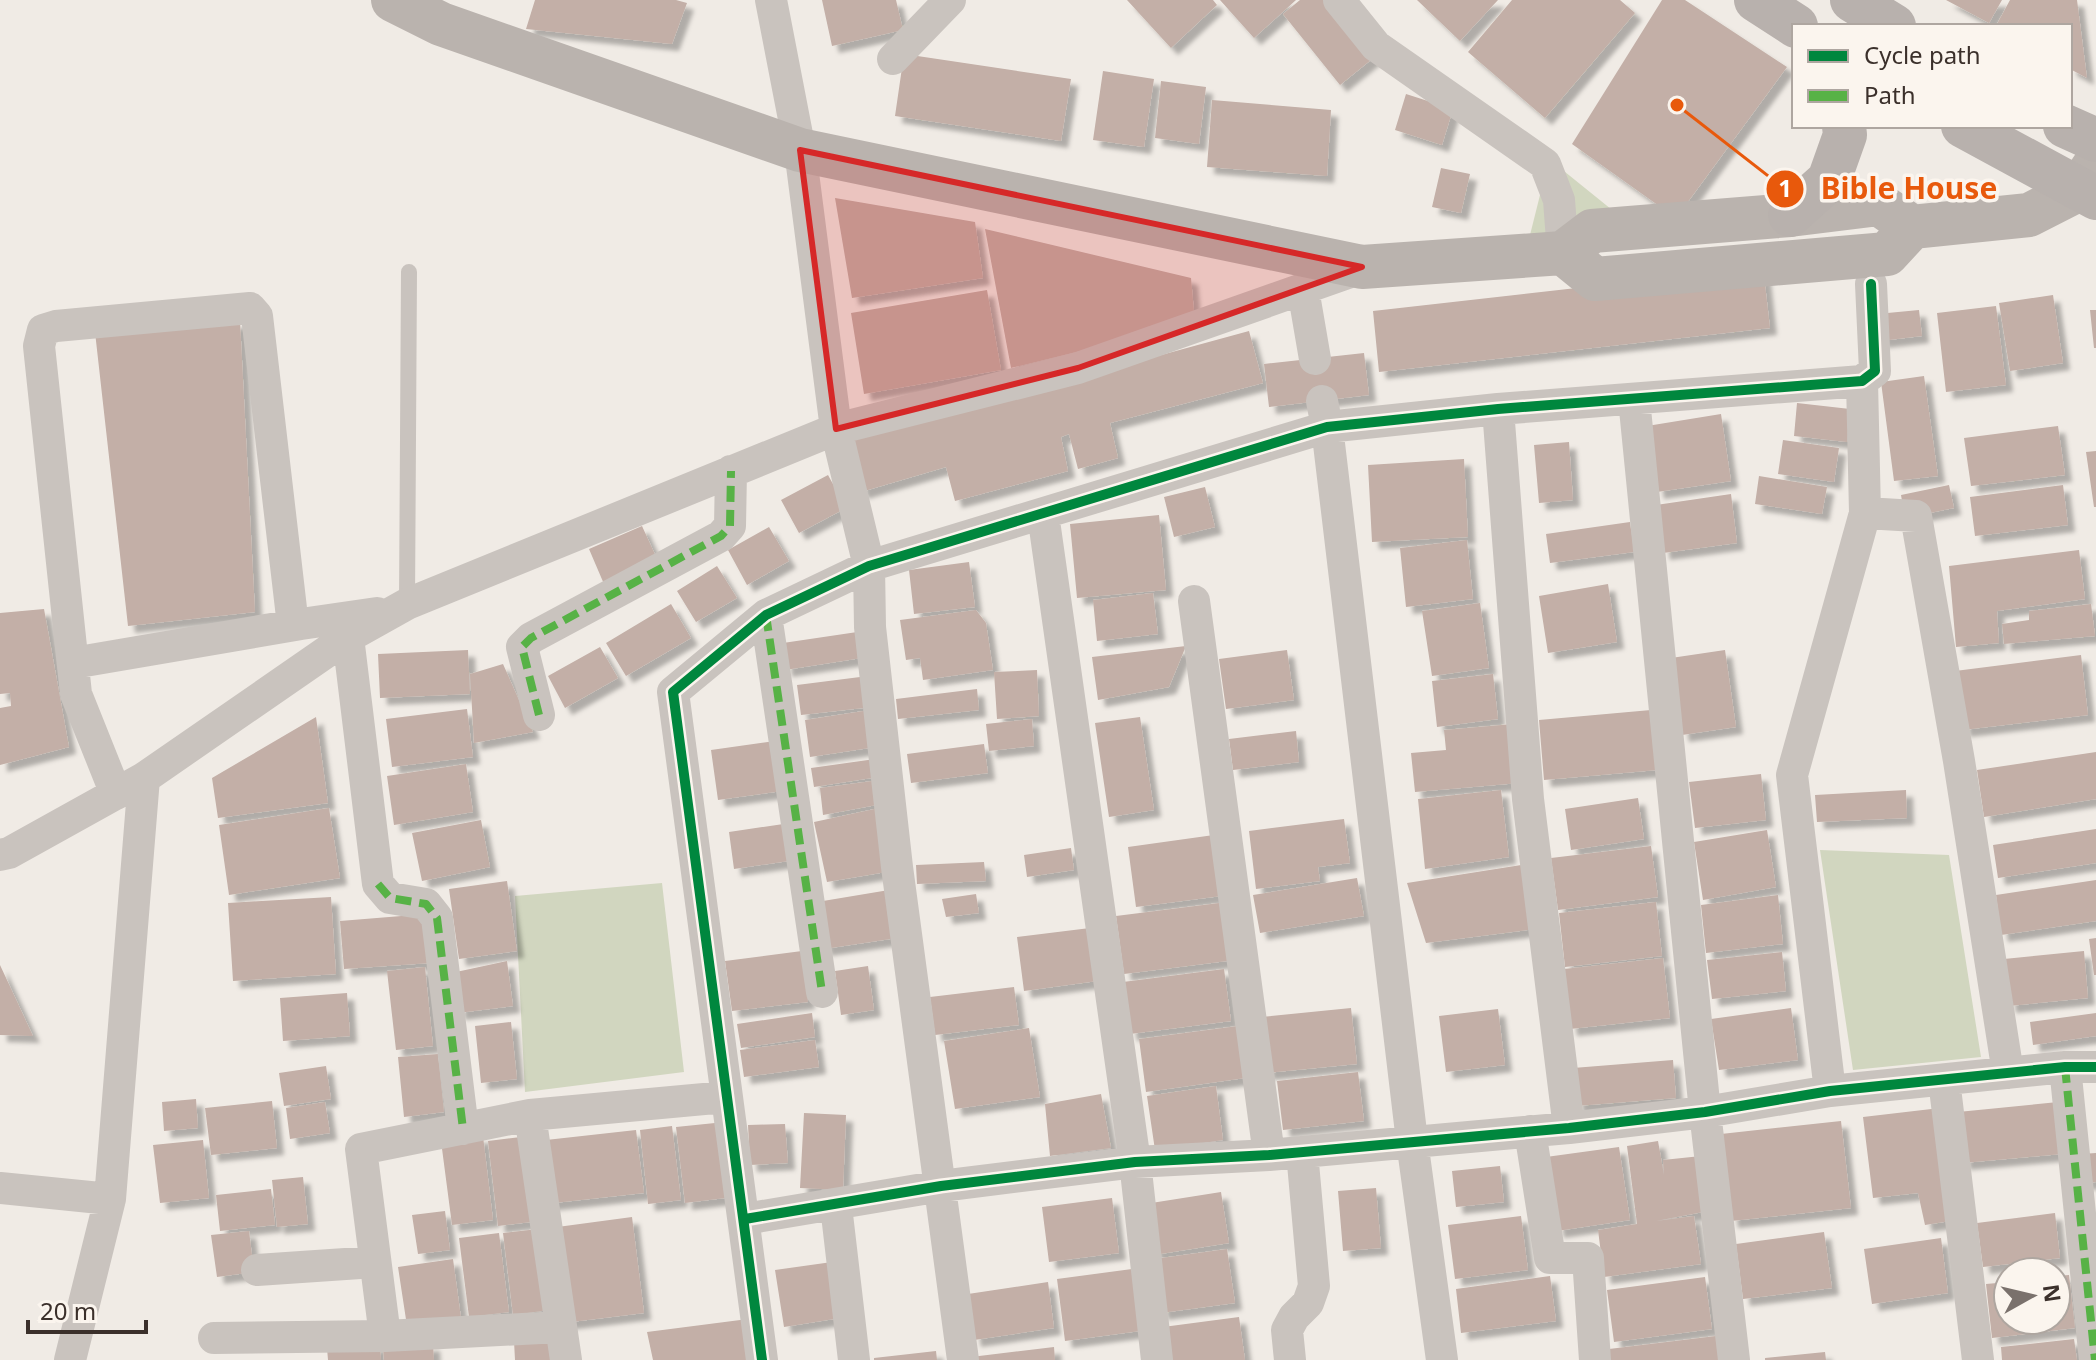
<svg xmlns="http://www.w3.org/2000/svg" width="2096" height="1360" viewBox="0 0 2096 1360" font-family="'Noto Sans',sans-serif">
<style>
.green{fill:#d1d6bf}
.building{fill:#c3afa7;filter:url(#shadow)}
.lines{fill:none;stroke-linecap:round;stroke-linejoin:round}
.lane{stroke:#c9c3be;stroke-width:16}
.street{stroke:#c9c3be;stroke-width:32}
.secondary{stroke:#bab3ae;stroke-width:44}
.primary{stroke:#b8b1ad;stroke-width:44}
.quiet{stroke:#57b246;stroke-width:8;stroke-dasharray:16 8;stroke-linecap:butt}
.cycleway-casing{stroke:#fbf5ee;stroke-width:15}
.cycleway{stroke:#00873e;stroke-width:10}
.marked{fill:#d62828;fill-opacity:0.2;stroke:#d62828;stroke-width:6;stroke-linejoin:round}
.leader{fill:none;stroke:#e8590c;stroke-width:3}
.callout-dot{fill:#e8590c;stroke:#fbf5ee;stroke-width:3}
.mark-label{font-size:24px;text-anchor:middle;font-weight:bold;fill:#fff}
.callout-label{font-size:30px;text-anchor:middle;font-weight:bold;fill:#e8590c;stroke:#fbf5ee;stroke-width:7;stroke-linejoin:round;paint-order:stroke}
</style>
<defs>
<filter id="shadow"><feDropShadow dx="7" dy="7" stdDeviation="2" flood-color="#0004"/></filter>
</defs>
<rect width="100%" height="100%" fill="#f0ebe5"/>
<path class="green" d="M1549,159l83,67 -103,13z
M1820,850l129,5 32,202 -128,13z
M662,883l22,189 -159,20 -10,-196z"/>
<path class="building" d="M535,0h141l11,3 -15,41 -146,-15z
M822,0h74l7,30 -71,16z
M1127,0h86l4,5 -46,43z
M1220,0h76l-42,38z
M1300,0h32l45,55 -37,30 -57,-71z
M1417,0h81l-38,41z
M1512,0h108l15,13 -90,105 -77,-66z
M1662,0h23l102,67 -111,151 -104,-74z
M1946,0h56l-13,23z
M2010,0h67l10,78 -17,-9v-43h-74z
M904,54l167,25 -10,62 -166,-25z
M1103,71l51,8 -10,68 -51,-7z
M1161,81l45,6 -7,57 -44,-6z
M1406,94l47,15 -11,36 -47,-15z
M1212,100l119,10 -4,66 -120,-9z
M1441,168l29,6 -9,39 -29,-6z
M835,198l140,24 8,56 -131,20z
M985,229l206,49 4,45 -184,45z
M1763,267l7,61 -391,44 -6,-61z
M987,290l14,80 -137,24 -13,-81z
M2053,295l10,68 -53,8 -11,-68z
M1996,306l10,79 -60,7 -9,-79z
M1919,310l3,26 -42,5 -3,-27z
M2090,310h6v38h-2z
M240,321l15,291 -127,14 -33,-294z
M1249,331l14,52 -153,40 8,35 -40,11 -9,-35 -8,3 7,34 -113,30 -9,-34 -85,25 -14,-51z
M1364,353l5,42 -100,12 -5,-43z
M1924,376l14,100 -44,5 -13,-99z
M1797,403l53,6 -3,33 -53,-6z
M1721,414l10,67 -74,11 -10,-66z
M2058,426l7,49 -94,11 -7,-48z
M1783,440l56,8 -5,34 -56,-8z
M1569,442l4,58 -34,3 -5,-58z
M2096,451v56h-2l-8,-55z
M1464,459l4,78 -96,5 -4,-77z
M828,475l18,33 -47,25 -18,-33z
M1759,476l68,11 -5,27 -67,-10z
M1949,485l5,23 -49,10 -4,-23z
M2063,485l5,40 -93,11 -5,-39z
M1205,487l10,40 -41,10 -10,-40z
M1731,494l6,49 -74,10 -7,-48z
M1159,515l7,75 -89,8 -7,-74z
M1630,522l4,30 -84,11 -4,-29z
M642,526l16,35 -54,23 -15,-35z
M769,527l20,34 -42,24 -19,-35z
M1467,540l6,59 -67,8 -6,-59z
M2079,550l6,49 -88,12 2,32 -43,4 -7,-81z
M969,562l6,45 -61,7 -5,-44z
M717,566l20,32 -41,24 -19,-31z
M1608,584l9,58 -69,11 -9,-57z
M1153,593l5,41 -61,7 -4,-41z
M1480,603l9,65 -57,8 -10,-65z
M671,604l20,34 -65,38 -20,-33z
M2091,604l4,32 -91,8 -2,-20 27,-4v-9z
M44,609l25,138 -69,18v-57l11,-2 -1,-13 -10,1v-81z
M976,610l10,13 7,47 -70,10 -3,-22 -14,2 -6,-40z
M864,631l4,26 -83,13 -2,-27z
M1186,646l-17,41 -71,13 -6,-43z
M600,647l18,31 -53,30 -17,-32z
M468,650l2,44 -90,4 -2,-44z
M1287,650l7,50 -68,9 -7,-50z
M1725,650l11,77 -54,8 -11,-77z
M2081,655l7,60 -125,15 -8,-59z
M503,664l30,68 -59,11 -4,-69z
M1037,670l2,46 -42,3 -3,-47z
M1493,674l5,45 -61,8 -5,-46z
M868,676l4,31 -71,8 -4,-30z
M977,689l2,21 -81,9 -2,-20z
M467,709l6,48 -81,10 -6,-48z
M870,710l6,37 -66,10 -5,-37z
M1651,710l6,60 -113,10 -5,-60z
M316,717l12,86 -110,15 -6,-40z
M1140,717l14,93 -45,7 -14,-94z
M1032,719l2,27 -45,5 -3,-27z
M1513,724l6,59 -104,9 -4,-39 35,-3 -2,-20z
M1296,731l3,31 -66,8 -4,-31z
M775,741l7,50 -64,9 -7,-50z
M984,744l4,29 -77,10 -4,-29z
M2096,752v47l-112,18 -7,-47z
M875,759l3,18 -64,10 -3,-19z
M466,764l7,48 -79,13 -7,-49z
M1761,774l5,46 -71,8 -6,-46z
M880,780l7,23 -64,12 -3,-27z
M1501,790l8,67 -84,12 -7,-70z
M1906,790l1,28 -90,4 -2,-27z
M1638,798l6,41 -73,11 -6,-41z
M884,807l8,64 -65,11 -13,-60z
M329,808l11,70 -111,17 -10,-70z
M1344,819l6,44 -32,4 2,14 -64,8 -7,-58z
M481,820l9,47 -68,14 -10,-48z
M797,822l5,37 -68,10 -5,-37z
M2096,829v34l-98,15 -5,-33z
M1767,830l9,57 -73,13 -9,-58z
M1221,834l8,61 -93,12 -8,-60z
M1651,846l7,51 -100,13 -7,-52z
M1071,848l3,22 -47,7 -3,-22z
M984,862l2,19 -69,3 -1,-19z
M1527,864l8,65 -109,14 -19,-60z
M1357,878l7,38 -104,17 -7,-38z
M2096,880v41l-95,14 -5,-40z
M507,881l10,70 -58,8 -10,-70z
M889,890l8,48 -73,11 -7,-47z
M976,894l3,19 -33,4 -4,-18z
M1778,895l5,49 -77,9 -5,-48z
M331,897l5,77 -103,7 -5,-78z
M1227,902l8,58 -111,14 -8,-58z
M1656,902l6,54 -97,11 -6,-54z
M426,914l4,49 -86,6 -4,-48z
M1090,928l7,53 -73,10 -7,-54z
M2096,938v37h-2l-5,-36z
M802,951l6,51 -76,9 -7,-50z
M2084,951l4,47 -79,8 -5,-47z
M1782,952l4,39 -74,8 -5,-39z
M1663,958l7,60 -100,11 -6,-60z
M507,961l6,45 -55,7 -2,-41z
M0,965l33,71 -33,-1z
M868,966l6,44 -33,5 -6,-44z
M425,967l8,79 -37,4 -9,-79z
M1224,969l7,52 -101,13 -7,-52z
M1014,987l5,38 -84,10 -5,-38z
M347,993l3,43 -67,5 -3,-43z
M1351,1008l6,56 -91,9 -5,-56z
M1791,1008l7,52 -79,10 -8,-51z
M1498,1009l7,56 -59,7 -7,-56z
M812,1013l3,24 -74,11 -4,-24z
M2096,1013v23l-63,9 -3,-23z
M511,1022l6,57 -36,4 -6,-57z
M1238,1026l7,52 -99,14 -7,-53z
M1029,1028l11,69 -85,12 -11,-68z
M815,1040l4,27 -75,10 -4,-27z
M438,1054l6,58 -40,5 -6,-60z
M1673,1060l3,38 -100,8 -3,-38z
M326,1066l5,33 -47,7 -5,-33z
M1358,1072l6,49 -81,9 -6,-49z
M1216,1086l7,54 -68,10 -8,-54z
M1101,1094l10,54 -61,8 -5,-52z
M196,1099l2,29 -34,3 -2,-29z
M272,1101l5,47 -66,7 -6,-47z
M325,1102l5,31 -40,6 -4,-31z
M2058,1102l4,52 -99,9 -5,-51z
M1940,1108l16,112 -31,5 -7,-32 -45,5 -10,-81z
M804,1113l42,2 -3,75 -43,-2z
M1841,1121l10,87 -120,13 -10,-87z
M715,1123l10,75 -40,5 -9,-76z
M785,1124l3,39 -38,2 -2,-40z
M672,1126l9,74 -33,4 -8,-74z
M636,1130l8,63 -99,11 -8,-63z
M483,1136l10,84 -41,5 -11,-84z
M529,1136l10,85 -41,5 -10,-85z
M203,1140l6,58 -49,5 -7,-58z
M1658,1141l6,34 -1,-15 38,-4 7,55 -52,10 38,-5 7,48 -97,13 -6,-47 39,-6 -10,-78z
M1619,1147l11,73 -73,11 -11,-74z
M2096,1153v29l-12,1 -3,-29z
M1500,1166l4,36 -48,5 -4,-36z
M303,1177l5,47 -31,3 -5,-47z
M1376,1188l5,60 -38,3 -5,-60z
M271,1189l4,36 -55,6 -4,-36z
M1221,1192l8,51 -75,12 -9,-51z
M1112,1198l7,55 -70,9 -7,-55z
M445,1211l5,39 -32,4 -6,-39z
M2055,1213l5,45 -77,9 -6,-44z
M1521,1216l7,54 -73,9 -7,-54z
M632,1217l12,96 -81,10 -13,-95z
M538,1229l11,81 -36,5 -10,-82z
M249,1231l5,41 -37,5 -6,-42z
M1824,1232l8,56 -89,11 -7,-55z
M499,1233l10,79 -40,5 -10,-79z
M1941,1238l7,55 -76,11 -8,-55z
M1227,1249l8,54 -74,10 -7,-54z
M453,1259l8,59 -54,8 -9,-59z
M832,1262l8,56 -56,9 -9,-57z
M1132,1269l8,62 -75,10 -8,-62z
M2069,1275l6,53 -83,10 -6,-54 22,-2v38h48v-44z
M1550,1276l6,45 -95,12 -5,-44z
M1705,1277l7,52 -98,13 -7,-52z
M1048,1282l6,46 -80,12 -6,-46z
M1239,1317l6,43h-78l-4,-33z
M748,1319l4,41h-99l-6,-28z
M1716,1336l3,24h-109l-1,-11z
M552,1338l2,22h-39l-1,-19z
M2074,1339l3,21h-75l-1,-13z
M380,1344l1,16h-53l-1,-12z
M433,1344l1,16h-50l-1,-12z
M1054,1347l1,13h-84v-3z
M936,1351l1,9h-63v-2z
M1825,1352l1,8h-61v-2z"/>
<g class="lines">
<path class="lane" d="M407,604l2,-332"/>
<path class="street" d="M771,0l29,150 36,279 33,137 1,61 27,240 66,493
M1339,0l37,46 169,118 14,36 4,53
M893,59l57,-59
M1303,289l12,70
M1634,399l71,713 29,248
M1322,401l5,26 85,714 30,219
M1498,409l30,390 41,329
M1865,513l51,3 43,245 49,312
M1043,514l92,648 22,198
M1194,601l75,554
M766,615l56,377
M348,637l30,247 12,14 36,6 11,14 26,211
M73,663l228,-39
M539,715l-17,-68 9,-9 190,-102 9,-10 1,-55
M116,794l-40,-100 -37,-348 4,-16 13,-4 194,-18 7,8 35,301 9,7 76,-11
M0,855l9,-2 135,-75 204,-141 59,-33 429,-175 242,-61 284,-100
M2065,1067l30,293
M1944,1080l34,280
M1830,1091l-38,-316 73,-262 -3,-132
M530,1115l36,245
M1530,1131l20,127h38l7,102
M0,1188l110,11
M836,1206l18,154
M745,1219l196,-33 194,-24 134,-7 300,-27 136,-16 125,-21 235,-24h31
M257,1270l118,-8
M385,1336l-24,-187 169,-34 196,-18
M214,1338l171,-2 175,-9
M70,1360l40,-161 34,-421
M762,1360l-89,-668 93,-77 103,-49 458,-139 171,-18 364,-28 13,-10 -4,-87
M1290,1360l-3,-30 7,-13 14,-14 6,-17 -12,-134"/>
<path class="secondary" d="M393,0l48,24 359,126 562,117 201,-14 29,-22 198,-16 89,-11 33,23 117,-12 49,-25 18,-27
M1563,253l32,26 292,-25 25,-27"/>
<path class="primary" d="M1756,0l40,26
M1852,0l42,26
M1963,126l133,72
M2065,126l31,14
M1790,215l39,-35 16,-45 -1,-9"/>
<path class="quiet" d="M766,615l56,377
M539,715l-17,-68 9,-9 190,-102 9,-10 1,-55
M378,884l12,14 36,6 11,14 26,211
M2065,1067l30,293"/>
<g class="cycleway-casing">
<path id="cycleway" d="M745,1219l196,-33 194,-24 134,-7 300,-27 136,-16 125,-21 235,-24h31
M762,1360l-89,-668 93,-77 103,-49 458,-139 171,-18 364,-28 13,-10 -4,-87"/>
</g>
<use href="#cycleway" class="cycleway"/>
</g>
<path class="marked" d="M800,150l562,117 -284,101 -242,61z"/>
<path class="leader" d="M1677 105L1785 189"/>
<g class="callout-dot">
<circle cx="1677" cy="105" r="8"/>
<circle cx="1785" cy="189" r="20"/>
</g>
<g class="mark-label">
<text x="1785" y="197">1</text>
</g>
<g class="callout-label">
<text x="1909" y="199">Bible House</text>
</g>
<rect x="1792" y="24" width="280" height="104" fill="#fbf5ee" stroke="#aea6a0" stroke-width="2"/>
<rect x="1808" y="50" width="40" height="12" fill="#00873e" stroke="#aea6a0" stroke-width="2"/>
<text x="1864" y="64" font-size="24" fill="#3b302b">Cycle path</text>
<rect x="1808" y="90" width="40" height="12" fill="#57b246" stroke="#aea6a0" stroke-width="2"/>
<text x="1864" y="104" font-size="24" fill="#3b302b">Path</text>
<g transform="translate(2032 1296) rotate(82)"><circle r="38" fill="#fbf5ee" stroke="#aea6a0" stroke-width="2"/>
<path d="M0-6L14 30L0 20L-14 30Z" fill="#7a716c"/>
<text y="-12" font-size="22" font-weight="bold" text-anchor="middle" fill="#3b302b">N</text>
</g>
<path d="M28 1320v12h118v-12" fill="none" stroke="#3b302b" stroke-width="4"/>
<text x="40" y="1320" font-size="24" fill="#3b302b" stroke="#fbf5ee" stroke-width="6" paint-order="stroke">20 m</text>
</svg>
